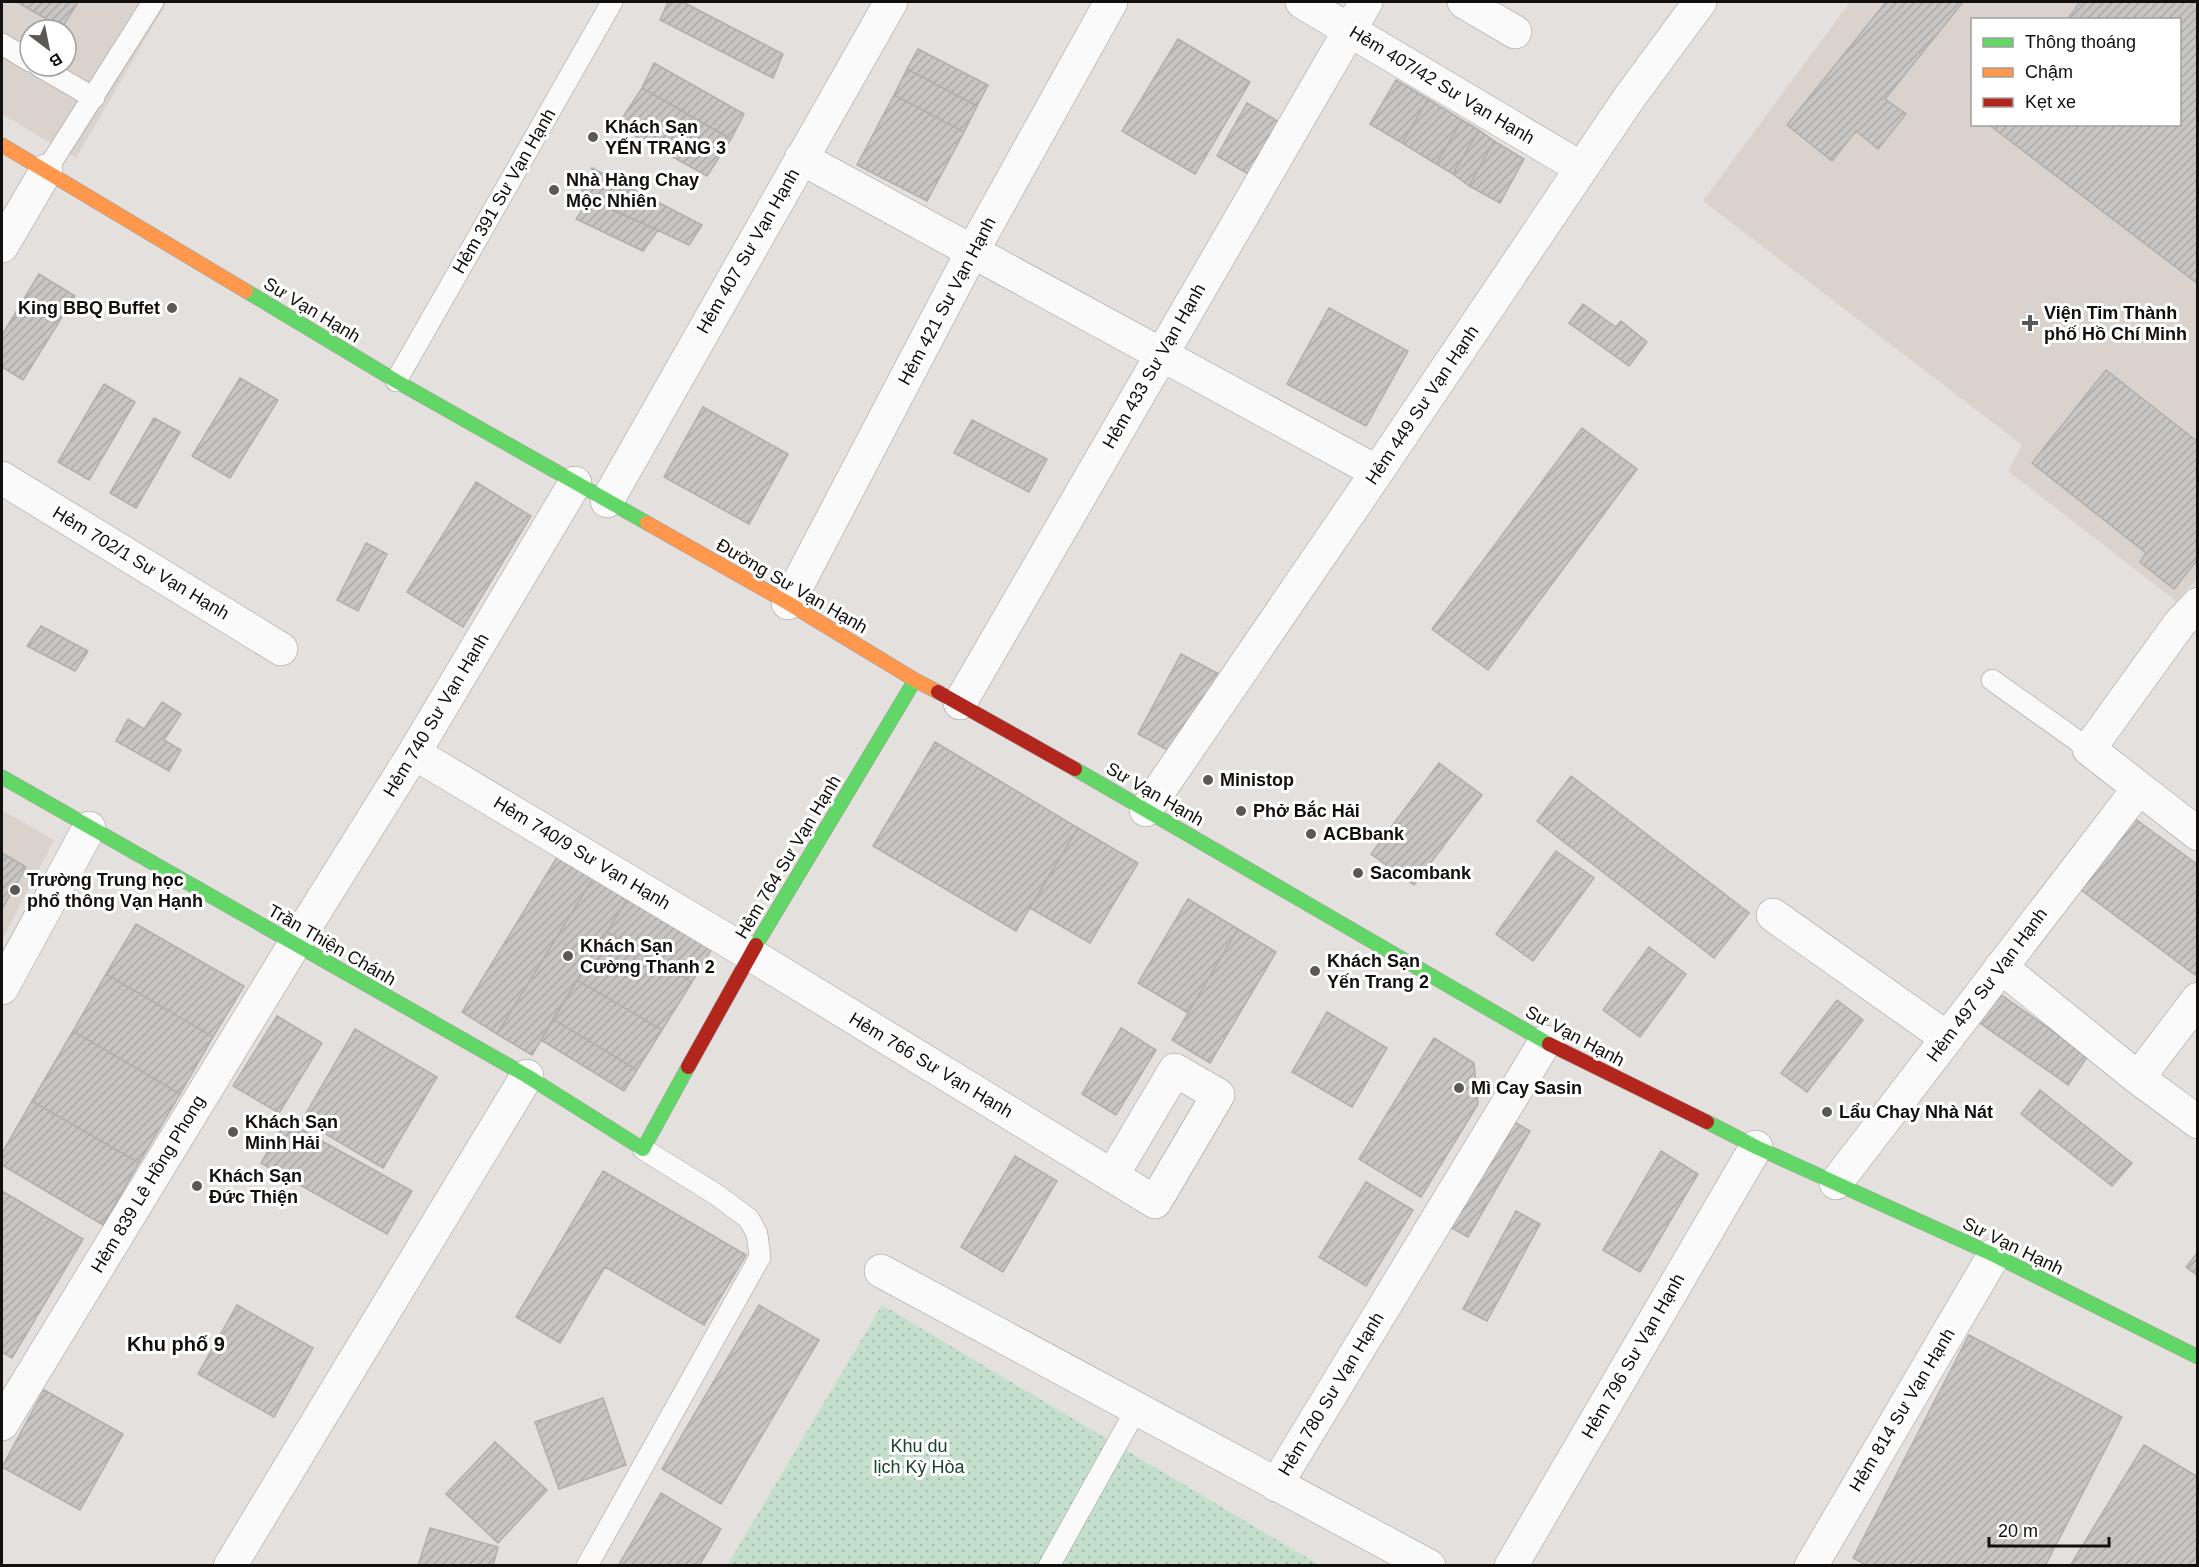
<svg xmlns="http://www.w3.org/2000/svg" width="2199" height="1567" viewBox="0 0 2199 1567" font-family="Arial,sans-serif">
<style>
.built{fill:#dad2cd;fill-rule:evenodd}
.park{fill:url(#park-dots)}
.building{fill:url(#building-hatch);stroke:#b1afae;stroke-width:1.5}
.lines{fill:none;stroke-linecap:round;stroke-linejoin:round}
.lane-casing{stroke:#9c9a98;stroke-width:22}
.street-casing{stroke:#9c9a98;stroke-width:34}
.fast-casing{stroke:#9c9a98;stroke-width:15}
.slow-casing{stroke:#9c9a98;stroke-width:15}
.jam-casing{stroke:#9c9a98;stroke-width:15}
.lane{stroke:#fbfafa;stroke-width:21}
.street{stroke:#fbfafa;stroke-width:33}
.fast{stroke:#63d668;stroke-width:14}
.slow{stroke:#ff974d;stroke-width:14}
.jam{stroke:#b3261e;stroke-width:14}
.poi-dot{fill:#5b5957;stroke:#fff;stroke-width:2}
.labels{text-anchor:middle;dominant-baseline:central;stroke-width:6;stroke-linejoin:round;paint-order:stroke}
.street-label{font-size:18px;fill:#12100f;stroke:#fff}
.poi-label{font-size:18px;font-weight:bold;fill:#12100f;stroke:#fff;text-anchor:start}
.park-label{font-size:18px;fill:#1a412b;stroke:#fff}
.neighbourhood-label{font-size:20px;font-weight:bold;fill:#12100f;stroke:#fff}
</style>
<defs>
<pattern id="park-dots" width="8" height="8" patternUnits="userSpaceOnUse" patternTransform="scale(1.5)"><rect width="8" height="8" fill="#c4e0cc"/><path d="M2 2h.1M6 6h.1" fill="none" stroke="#a7bfae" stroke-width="1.8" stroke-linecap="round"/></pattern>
<pattern id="building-hatch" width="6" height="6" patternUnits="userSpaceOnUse" patternTransform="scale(1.5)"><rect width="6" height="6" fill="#c8c6c4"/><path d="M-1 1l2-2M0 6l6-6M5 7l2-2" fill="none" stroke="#aba9a7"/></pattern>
</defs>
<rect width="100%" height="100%" fill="#e3e0de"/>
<path class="built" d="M2,2h165l-91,156 -74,-44zM30,30h36v36h-36z
M1850,2h347v577l-21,22 -168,-130 14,-26 -319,-244zM1972,20h208v104h-208z
M2,810l52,30 -52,100z"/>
<path class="park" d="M882,1305l437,260 -592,1z"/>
<path class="building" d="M17,2h61l-16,26z
M668,2h15l100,52 -10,24 -113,-58z
M1886,2h77l-78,97 21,15 -28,35 -22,-18 -24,30 -45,-36z
M2080,2h118v282l-210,-160h192v-104h-113z
M1178,39l72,43 -55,92 -73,-43z
M918,49l70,36 -11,21 -70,-37z
M654,63l90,51 -13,25 -89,-51z
M907,69l70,37 -13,26 -70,-37z
M1396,80l32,19 -26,44 -32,-19z
M642,88l89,51 -24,37 -90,-50z
M894,95l70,37 -37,69 -70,-36z
M1428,99l34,21 -26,44 -34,-21z
M1247,103l34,20 -31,52 -33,-19z
M1462,120l17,10 -26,44 -17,-10z
M1479,130l15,11 -25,45 -16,-12z
M1494,141l30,18 -24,44 -31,-17z
M592,168l110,57 -13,20 -109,-51z
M589,200l69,30 -15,21 -67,-32z
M39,274l36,22 -52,84 -21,-13v-32z
M1583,304l33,23 5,-6 26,21 -18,24 -60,-43z
M1329,308l79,43 -42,75 -79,-42z
M2106,370l92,72v117l-24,30 -34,-27 6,-9 -114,-90z
M240,378l38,22 -48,78 -38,-22z
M104,384l31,18 -46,78 -31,-18z
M703,407l85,47 -39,70 -85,-47z
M154,418l26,14 -44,76 -26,-15z
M972,420l75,39 -18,33 -75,-39z
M1582,428l55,41 -149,201 -56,-41z
M476,482l55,34 -68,111 -56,-35z
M366,543l21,11 -29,57 -21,-11z
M41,626l47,25 -13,20 -48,-25z
M1181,654l38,20 -44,80 -37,-20z
M162,702l19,12 -17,26 17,10 -12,21 -53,-30 12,-22 16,10z
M935,742l143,86 -62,103 -143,-85z
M1439,763l43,32 -68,90 -43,-31z
M1571,776l178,137 -35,45 -177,-137z
M2134,818l64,47v106l-3,4 -115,-86z
M1078,828l60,35 -48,80 -60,-35z
M1556,851l38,27 -61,83 -37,-27z
M2,853l24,14 -24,42z
M559,854l36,21 -98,159 -35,-22z
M595,875l34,21 -97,159 -35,-21z
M629,896l84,51 -21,35 -85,-50z
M1188,899l50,30 -50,84 -50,-30z
M136,924l108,62 -31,51 -107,-63z
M1238,929l38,23 -66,111 -38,-23z
M607,932l85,50 -30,48 -85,-50z
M1649,947l37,27 -46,63 -37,-27z
M106,974l107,63 -33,57 -107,-63z
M577,980l85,50 -25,40 -84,-51z
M1990,987l98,69 -20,29 -98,-69z
M1837,1000l26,20 -56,72 -26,-19z
M1327,1012l60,36 -35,59 -60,-35z
M277,1016l45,27 -43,70 -46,-27z
M553,1019l84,51 -13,21 -83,-51z
M1121,1028l35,22 -40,65 -34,-21z
M355,1029l82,48 -54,91 -81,-48z
M73,1031l107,63 -41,69 -107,-62z
M1434,1038l40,25 4,41 -57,93 -62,-38z
M2040,1090l92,73 -20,23 -91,-72z
M32,1101l107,62 -36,62 -101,-60v-12z
M1511,1120l19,11 -62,106 -20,-11z
M286,1121l126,70 -25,43 -126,-71z
M1661,1151l37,23 -58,98 -37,-22z
M1015,1156l42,25 -54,91 -42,-25z
M603,1171l143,84 -42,70 -99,-58 -45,76 -44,-26z
M1366,1182l47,28 -47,76 -47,-29z
M2,1191l81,48 -71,119 -10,-6z
M1516,1211l24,13 -53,97 -24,-12z
M2198,1252v24l-12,-9z
M237,1305l76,43 -39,69 -76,-43z
M759,1305l60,35 -98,164 -59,-35z
M1969,1335l153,82 -77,149h-177l-15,-8z
M44,1390l79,44 -43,76 -78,-43z
M603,1398l23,67 -67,24 -24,-67z
M495,1442l52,48 -49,53 -52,-49z
M2144,1445l54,32v89h-128z
M661,1493l60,36 -22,37h-81z
M430,1528l68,19 -5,19h-75z"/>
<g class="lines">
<g class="lane-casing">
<path id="lane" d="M2,44l28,17
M39,66l55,32
M46,171l107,-169
M396,381l216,-379
M1992,680l97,69
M587,1566l173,-309 -3,-23 -8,-15 -32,-24 -74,-46
M1049,1566l88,-158"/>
</g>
<g class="street-casing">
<path id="street" d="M1302,2l279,166
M1464,2l51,30
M801,158l576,314
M2,246l44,-75
M2,478l279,171
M607,501l284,-499
M788,603l184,-351 139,-250
M2198,604l-18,19 -91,126 109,85
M960,703l406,-701
M414,753l336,201 405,248 63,-107 -43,-25 -63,106
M1146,810l231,-338 252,-374 71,-96
M1773,915l174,123
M2001,967l137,111 60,-79
M2,988l87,-160
M2138,1078l60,44
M1836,1183l303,-395
M881,1271l548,295
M2,1424l292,-479 120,-192 161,-270
M1276,1485l269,-443
M230,1566l297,-490
M1511,1566l245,-419
M1811,1566l183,-311"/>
</g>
<g class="fast-casing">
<path id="fast" d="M246,291l150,90 251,142
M1075,769l474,275
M2,777l525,299 116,73 45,-82
M756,945l159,-265
M1707,1122l49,25 238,108 204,102"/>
</g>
<g class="slow-casing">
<path id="slow" d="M2,145l244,146
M647,523l141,80 127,77 23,12"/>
</g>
<g class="jam-casing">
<path id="jam" d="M938,692l137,77
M1549,1044l158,78
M688,1067l68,-122"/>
</g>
<use href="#lane" class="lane"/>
<use href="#street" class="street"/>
<use href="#fast" class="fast"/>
<use href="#slow" class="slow"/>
<use href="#jam" class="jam"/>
</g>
<g class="poi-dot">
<circle cx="593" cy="137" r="6"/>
<circle cx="554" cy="190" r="6"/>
<circle cx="172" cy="308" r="6"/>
<path d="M2027 314h6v6h6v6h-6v6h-6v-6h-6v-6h6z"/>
<circle cx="1208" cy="780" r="6"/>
<circle cx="1241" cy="811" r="6"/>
<circle cx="1311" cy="834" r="6"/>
<circle cx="1358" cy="873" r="6"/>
<circle cx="15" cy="890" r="6"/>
<circle cx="568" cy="956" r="6"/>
<circle cx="1315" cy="971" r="6"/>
<circle cx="1459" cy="1088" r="6"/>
<circle cx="1827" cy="1112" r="6"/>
<circle cx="233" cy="1132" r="6"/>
<circle cx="197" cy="1186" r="6"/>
</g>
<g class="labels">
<g class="street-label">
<text transform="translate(1442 85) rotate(31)">Hẻm 407/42 Sư Vạn Hạnh</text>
<text transform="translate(504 191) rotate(-60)">Hẻm 391 Sư Vạn Hạnh</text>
<text transform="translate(748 251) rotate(-60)">Hẻm 407 Sư Vạn Hạnh</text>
<text transform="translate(947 301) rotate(-62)">Hẻm 421 Sư Vạn Hạnh</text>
<text transform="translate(312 310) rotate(31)">Sư Vạn Hạnh</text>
<text transform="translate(1154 366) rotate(-60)">Hẻm 433 Sư Vạn Hạnh</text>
<text transform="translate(1422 405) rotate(-56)">Hẻm 449 Sư Vạn Hạnh</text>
<text transform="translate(141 563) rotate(31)">Hẻm 702/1 Sư Vạn Hạnh</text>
<text transform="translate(792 586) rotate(30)">Đường Sư Vạn Hạnh</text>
<text transform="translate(436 715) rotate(-59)">Hẻm 740 Sư Vạn Hạnh</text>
<text transform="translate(1155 794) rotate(30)">Sư Vạn Hạnh</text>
<text transform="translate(582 853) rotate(31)">Hẻm 740/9 Sư Vạn Hạnh</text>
<text transform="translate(788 857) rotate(-59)">Hẻm 764 Sư Vạn Hạnh</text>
<text transform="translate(332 945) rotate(30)">Trần Thiện Chánh</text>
<text transform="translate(1987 985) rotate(-53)">Hẻm 497 Sư Vạn Hạnh</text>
<text transform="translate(1575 1036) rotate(28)">Sư Vạn Hạnh</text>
<text transform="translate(931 1065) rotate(31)">Hẻm 766 Sư Vạn Hạnh</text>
<text transform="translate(148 1184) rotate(-59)">Hẻm 839 Lê Hồng Phong</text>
<text transform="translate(2013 1246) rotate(26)">Sư Vạn Hạnh</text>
<text transform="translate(1633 1356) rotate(-60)">Hẻm 796 Sư Vạn Hạnh</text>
<text transform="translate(1331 1394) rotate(-59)">Hẻm 780 Sư Vạn Hạnh</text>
<text transform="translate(1902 1410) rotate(-59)">Hẻm 814 Sư Vạn Hạnh</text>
</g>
<g class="poi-label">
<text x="605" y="127">Khách Sạn<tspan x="605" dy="21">YẾN TRANG 3</tspan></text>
<text x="566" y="180">Nhà Hàng Chay<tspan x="566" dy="21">Mộc Nhiên</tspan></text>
<text x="160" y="308" text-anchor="end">King BBQ Buffet</text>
<text x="2044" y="313">Viện Tim Thành<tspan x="2044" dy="21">phố Hồ Chí Minh</tspan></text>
<text x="1220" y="780">Ministop</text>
<text x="1253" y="811">Phở Bắc Hải</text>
<text x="1323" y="834">ACBbank</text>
<text x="1370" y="873">Sacombank</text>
<text x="27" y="880">Trường Trung học<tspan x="27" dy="21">phổ thông Vạn Hạnh</tspan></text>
<text x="580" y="946">Khách Sạn<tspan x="580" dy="21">Cường Thanh 2</tspan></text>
<text x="1327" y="961">Khách Sạn<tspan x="1327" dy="21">Yến Trang 2</tspan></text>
<text x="1471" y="1088">Mì Cay Sasin</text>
<text x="1839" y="1112">Lẩu Chay Nhà Nát</text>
<text x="245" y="1122">Khách Sạn<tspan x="245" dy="21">Minh Hải</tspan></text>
<text x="209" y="1176">Khách Sạn<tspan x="209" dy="21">Đức Thiện</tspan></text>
</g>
<g class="park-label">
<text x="919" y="1446">Khu du<tspan x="919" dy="21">lịch Kỳ Hòa</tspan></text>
</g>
<g class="neighbourhood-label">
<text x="176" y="1344">Khu phố 9</text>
</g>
</g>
<rect width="2199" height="1567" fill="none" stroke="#12100f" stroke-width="6"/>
<rect x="1971" y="18" width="210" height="108" fill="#ffffff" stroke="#a09f9f" stroke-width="1.5"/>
<rect x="1983" y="38" width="30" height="9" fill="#63d668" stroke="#a09f9f" stroke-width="1.5"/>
<text x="2025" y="48" font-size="18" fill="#12100f">Thông thoáng</text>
<rect x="1983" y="68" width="30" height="9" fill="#ff974d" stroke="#a09f9f" stroke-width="1.5"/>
<text x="2025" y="78" font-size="18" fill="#12100f">Chậm</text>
<rect x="1983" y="98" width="30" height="9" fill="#b3261e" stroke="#a09f9f" stroke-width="1.5"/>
<text x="2025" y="108" font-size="18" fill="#12100f">Kẹt xe</text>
<g transform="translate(48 48) rotate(148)"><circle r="28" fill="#ffffff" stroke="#a09f9f" stroke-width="1.5"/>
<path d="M0-4.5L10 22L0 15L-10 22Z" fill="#5b5957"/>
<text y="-9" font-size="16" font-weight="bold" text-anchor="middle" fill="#12100f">B</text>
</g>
<path d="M1989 1537v9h120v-9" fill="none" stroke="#12100f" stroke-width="3"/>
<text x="1998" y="1537" font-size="18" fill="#12100f" stroke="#ffffff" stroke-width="4.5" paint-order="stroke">20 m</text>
</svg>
